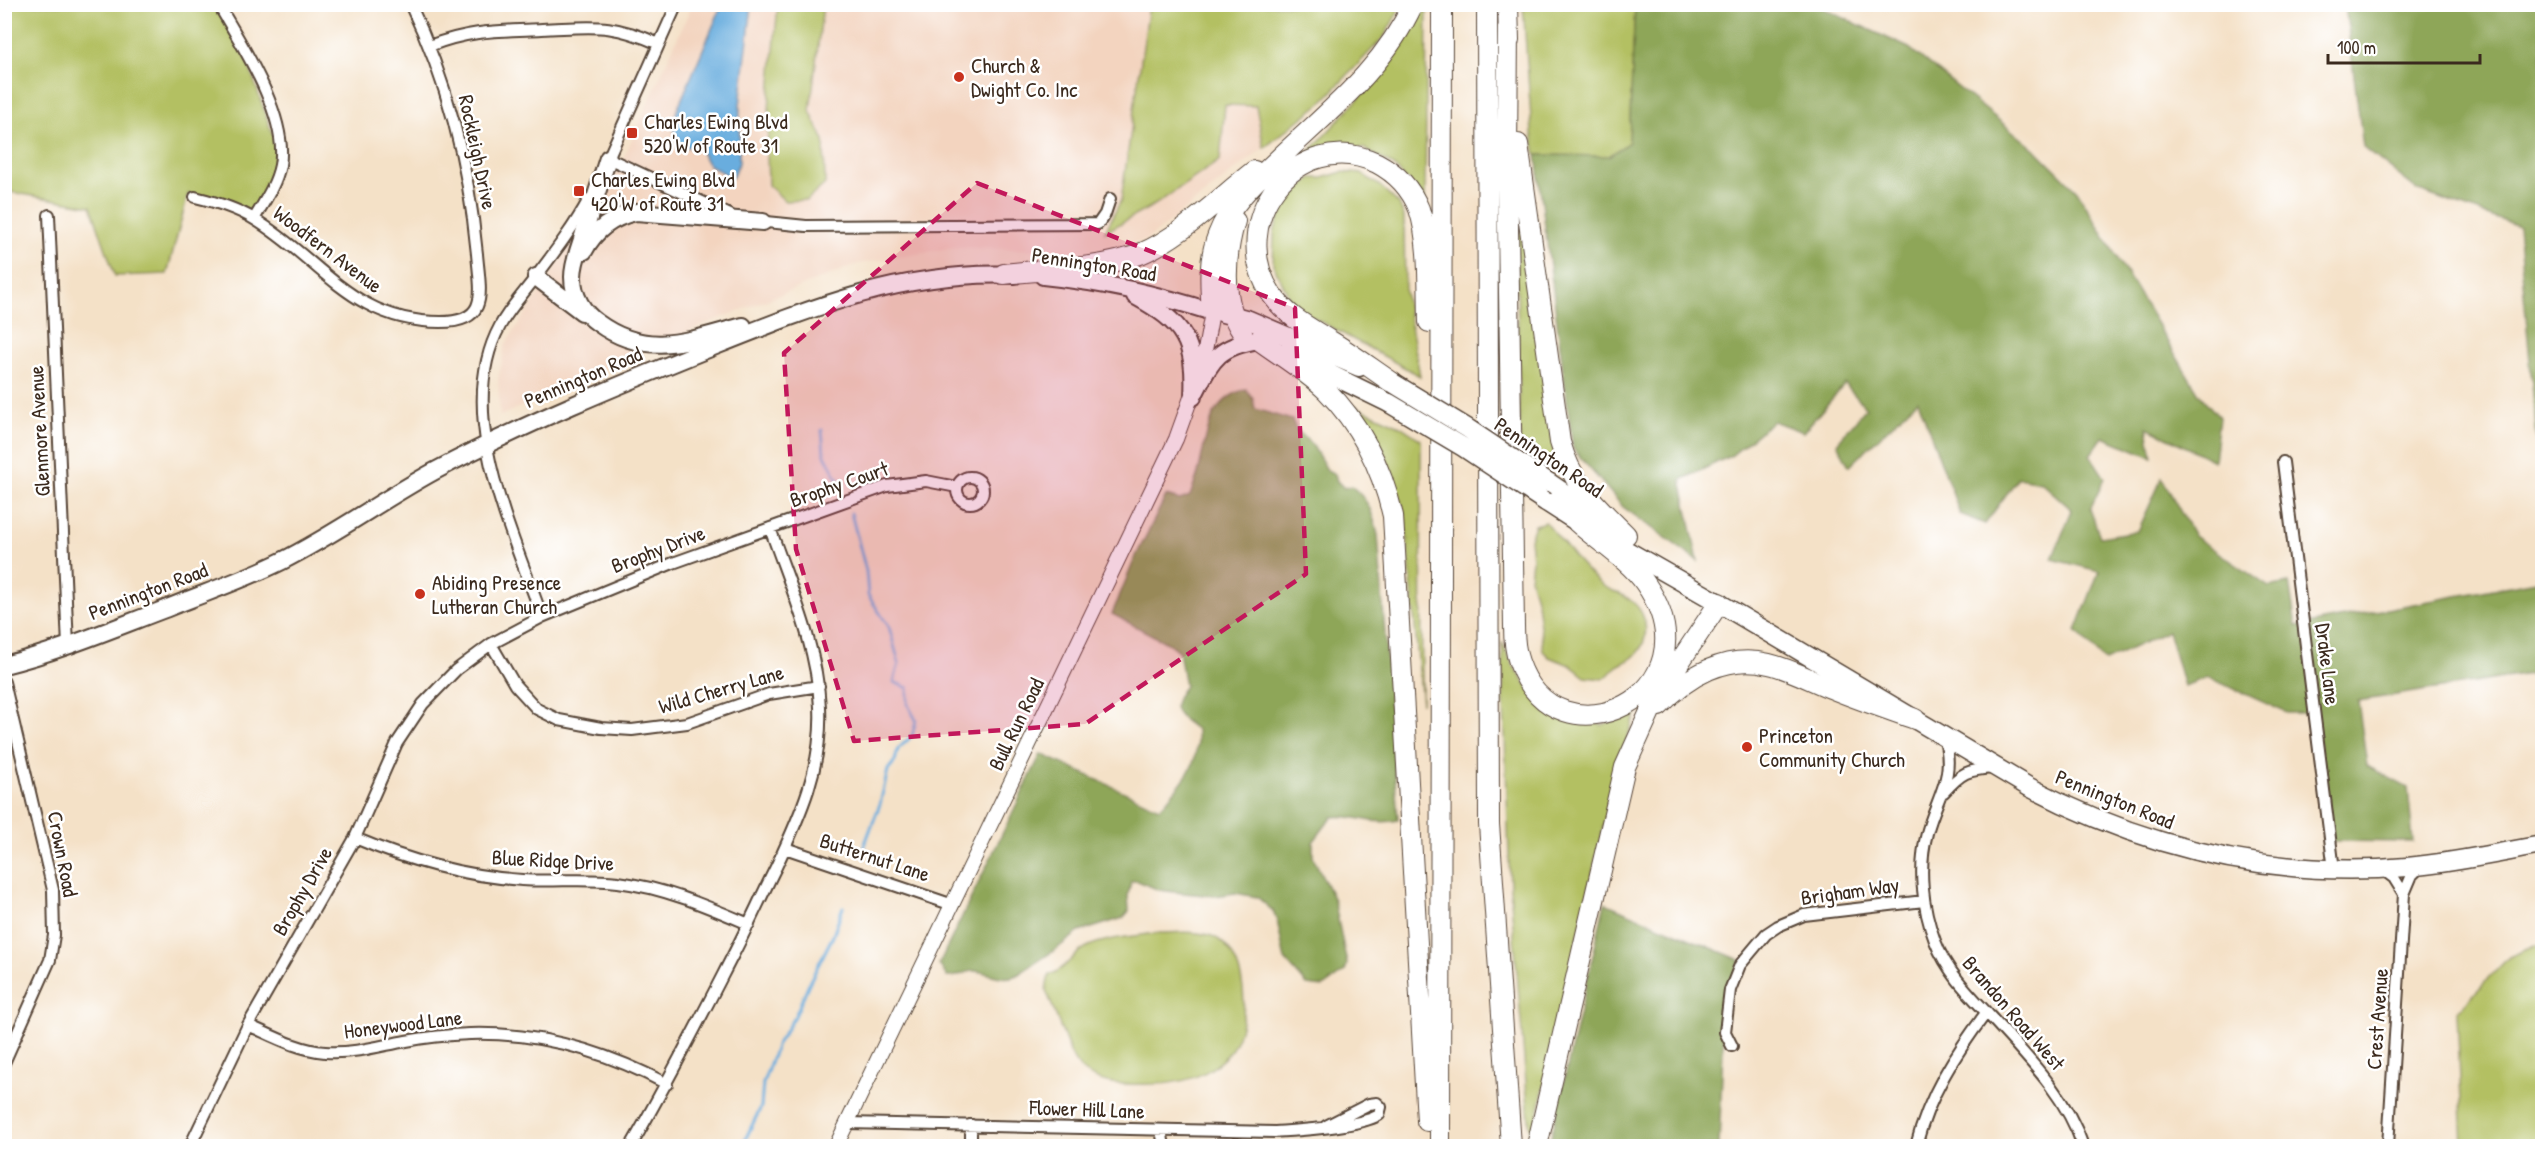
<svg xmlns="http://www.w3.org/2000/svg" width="2547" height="1151" viewBox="0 0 2547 1151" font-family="'Patrick Hand',sans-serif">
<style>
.built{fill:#f3d4bf}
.green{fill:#b3c062;stroke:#777540;stroke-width:1.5}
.forest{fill:#8ea658;stroke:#64683b;stroke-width:1.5}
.water{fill:#69adde;stroke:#526c7e;stroke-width:1.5}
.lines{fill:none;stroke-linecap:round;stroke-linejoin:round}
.stream{stroke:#69adde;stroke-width:3}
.minor-casing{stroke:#574537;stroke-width:14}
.tertiary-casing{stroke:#574537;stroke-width:16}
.primary-casing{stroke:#574537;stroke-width:20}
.trunk-casing{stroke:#574537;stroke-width:21}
.motorway-casing{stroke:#574537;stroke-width:22}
.minor{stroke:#fff;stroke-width:10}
.tertiary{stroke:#fff;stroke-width:14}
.primary{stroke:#fff;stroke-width:16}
.trunk{stroke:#fff;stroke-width:18}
.motorway{stroke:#fff;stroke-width:20}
.trunk-bridge-casing{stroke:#574537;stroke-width:21;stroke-linecap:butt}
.trunk-bridge{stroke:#fff;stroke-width:18}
.marked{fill:#c2185b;fill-opacity:0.2;stroke:#c2185b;stroke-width:4.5;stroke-dasharray:12 8;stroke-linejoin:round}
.poi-dot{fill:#c8321e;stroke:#fff;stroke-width:2}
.labels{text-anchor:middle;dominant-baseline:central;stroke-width:5;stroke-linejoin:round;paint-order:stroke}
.poi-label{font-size:21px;fill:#3b2a1e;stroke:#fff;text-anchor:start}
.street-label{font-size:21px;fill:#3b2a1e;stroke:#fff}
</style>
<rect width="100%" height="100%" fill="#fff"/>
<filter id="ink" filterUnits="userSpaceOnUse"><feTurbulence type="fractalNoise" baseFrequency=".0167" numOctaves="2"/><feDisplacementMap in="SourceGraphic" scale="12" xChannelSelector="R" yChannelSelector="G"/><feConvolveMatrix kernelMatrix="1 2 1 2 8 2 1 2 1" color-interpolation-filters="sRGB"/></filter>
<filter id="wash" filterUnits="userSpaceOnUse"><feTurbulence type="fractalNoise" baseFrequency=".008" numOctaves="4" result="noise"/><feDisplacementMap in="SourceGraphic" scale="24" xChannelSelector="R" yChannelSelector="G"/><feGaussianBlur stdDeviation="1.35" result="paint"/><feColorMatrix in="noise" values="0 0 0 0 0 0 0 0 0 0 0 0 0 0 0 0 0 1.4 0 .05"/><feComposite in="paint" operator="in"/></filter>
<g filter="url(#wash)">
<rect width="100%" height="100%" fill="#f4e1c7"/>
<path class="built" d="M692,5h710l-81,98 -176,138 -43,12 -144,-6 -100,17 -155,61 -203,91 -2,-36 7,-35 111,-170z"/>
<path class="green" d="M4,5h212l22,29 43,125 -25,53 -68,-18 -21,80 -52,2 -24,-70 -86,-15z
M778,5h45l-13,106 14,30 1,43 -18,16 -22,1 -17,-16 -1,-34 3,-58z
M1149,5h253l-18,32 -63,66 -57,45 -8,-42 -31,-1 -5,55 -64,44 -51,28 16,-32z
M1523,5h112l-6,137 -20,14 -73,-1 -4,-22z
M1427,7l-2,193 -31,-34 -31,-18 -55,5 52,-56z
M1342,172l20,2 17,11 20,19 5,13 1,75 15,84 -126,-69 -21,-43 1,-32 5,-15 12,-18 20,-21h11z
M1515,177l42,292 -37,-25z
M1355,406l45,20 21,14 1,264 -17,-190 -21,-63z
M1545,522c18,20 33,41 52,59 9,9 22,11 32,18 20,14 23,42 3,59 -5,4 -11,5 -16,9 -5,4 -7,9 -13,12l-18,-2 -15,-12 -21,-8 -6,-6 -6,-49 -7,-23 2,-20 -2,-20 5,-14z
M1502,642l10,22 33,48 57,13 35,-14 -21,58 -85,375 -21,-256z
M1157,933c17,0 38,-3 55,3 36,15 40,86 19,114 -5,7 -13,14 -20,19 -24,16 -56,16 -84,15 -25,0 -46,-7 -56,-30l-25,-64 3,-15c17,-5 22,-20 38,-28 17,-9 50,-11 70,-14z
M2542,943v203h-79l-6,-134 52,-55z"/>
<path class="forest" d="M1635,5h181l93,43 128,103 40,40 122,203 20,23 -5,44 -67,-34 5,30 -49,-20 -13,18 15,23 -15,31 10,28 38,-6 24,-53 32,58 75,51 20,-4 7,43 246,-46v92l-184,29 9,65 41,22 5,54 -84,-1 -13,-128h-29l-79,-36 -24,9 -16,-55 -63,30 -29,-30 23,-60 -47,-12 20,-49 -31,-28 -23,-4 -33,46 -25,-10 -42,-114 -69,66 -12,-23 29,-35 -21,-24 -42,48 -30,-11 -41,34 -51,25 17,81 -75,-54 -50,-58 -37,-294 73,1 20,-14z
M2345,5h197v492l-24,-271 -99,-35 -56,-44z
M1246,389l7,10 2,10 37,11 4,9 17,17 14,24 8,4 2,7 7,7 7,-2c18,13 22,29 27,49l20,285c-24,6 -42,-6 -66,-3l-19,25v15l21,43 13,64 -2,7 -22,16 -16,-2 -22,-25 -8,-40 -4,-9 -16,-14 -22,-4 -20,3 -32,-3 -24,-3 -21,-9h-7l-3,14 1,16 -6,7 -44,14 -24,18 -38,25c-16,7 -27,-3 -42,-4 -11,0 -18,7 -28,6l-8,-13 102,-210 118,54 5,-4c22,-28 35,-36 33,-74 -22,-16 -30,-22 -12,-44l-6,-35 -6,-5 -61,-32 23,-56 31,-62 14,4 10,-4c3,-9 7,-18 9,-27 8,-33 8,-68 47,-80z
M1605,903l135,57 -15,42 -6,144h-170z"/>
<path class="water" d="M722,5h30l-12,100 -1,58 -7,15 -23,-13 -10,-16 -20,-4 -6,-19 4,-16z"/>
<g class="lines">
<path class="stream" d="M822,430l2,23 17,32
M851,513l15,58 2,24 21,32 10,36 -5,19 14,6v17l8,15 -4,16 -14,13 -3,12 -7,9 -8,34 -17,45
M742,1146l19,-39 2,-24 14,-39 18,-28 14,-33 24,-47 10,-29"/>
</g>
</g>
<g filter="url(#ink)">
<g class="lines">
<g class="minor-casing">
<path id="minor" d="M218,4c24,41 71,113 62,161 -4,20 -16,37 -26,54
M429,46c41,-16 69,-15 113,-17 51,-2 68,-7 117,15
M608,158l122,57
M606,163l71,-159
M195,197c21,5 41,11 59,22 68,41 98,103 187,103 49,0 39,-31 36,-68 -8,-85 -29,-172 -67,-250
M49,215l19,431
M757,221l49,5 292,-2 7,-10 5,-15
M2283,462l51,408
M957 490a13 13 0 1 1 26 0a13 13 0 1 1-26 0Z
M542,617c-29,-84 -89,-205 -42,-291 9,-17 23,-32 35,-48 19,-25 39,-51 54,-79
M491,644l24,41 22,24 22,11 42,8 31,2 55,-7 82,-29 50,-8
M4,682l49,208 1,45 -4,25 -46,103
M1944,737c12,41 -7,58 -17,96 -9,34 -5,74 8,108 11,29 32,51 53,73 37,41 77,79 95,132
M1944,792c18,-20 23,-22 50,-24
M355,838c54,23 108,38 167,42 32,2 64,-2 96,2 47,6 88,24 131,42
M785,848l168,57
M2382,869l12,9 10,16
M248,1025c25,11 50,25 77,27 29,2 54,-6 81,-11 21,-4 43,-6 64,-7 69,-2 137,18 197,50
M1732,1046l-7,-14 5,-42 10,-25 26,-31 12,-8 26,-11 120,-14
M847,1123l428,9c26,-2 83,-5 104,-17l2,-8 -4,-4 -8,1 -43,22
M971,1125v21
M1161,1130l3,16
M190,1146l58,-121 107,-187 42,-95 26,-39 33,-34 35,-26 51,-27 131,-54 214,-77 39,-5 31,6
M631,1146c36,-62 68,-125 101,-189 15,-29 29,-60 44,-90 24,-51 47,-101 44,-160 -3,-62 -30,-121 -50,-179
M1916,1146c13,-51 39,-92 70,-133
M2388,1146l16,-252 8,-19 10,-10"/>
</g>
<g class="tertiary-casing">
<path id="tertiary" d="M836,1146l340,-707 26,-72 10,-55"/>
</g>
<g class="primary-casing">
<path id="primary" d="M608,158c-8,25 -16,50 -24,75 -4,14 -11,29 -11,44 0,19 10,36 25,46 49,36 92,17 145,3
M584,251c11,-21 29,-34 52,-39l127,10
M1043,276c58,6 114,18 169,36
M536,277l46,35
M1135,296c49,27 61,45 58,101
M1196,391c17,-34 24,-45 63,-51
M4,665c56,-14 108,-36 161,-56 39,-16 79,-29 117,-48 52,-26 100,-61 151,-89 90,-48 186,-87 280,-125 100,-40 192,-77 302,-72"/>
</g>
<g class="trunk-casing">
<path id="trunk" d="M1223,313l26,7 110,47
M1285,352l104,51
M1548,482l57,39
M1546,502l31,20 142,81 310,184c117,61 245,92 378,80 46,-4 91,-14 135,-22"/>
</g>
<g class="motorway-casing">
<path id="motorway" d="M1487,4l2,820 22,322
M1508,4l1,36
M1508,27l-1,131 7,468c0,12 1,25 5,36 37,109 203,32 126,-79 -15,-22 -48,-43 -68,-61
M1518,144l42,298c12,43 36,63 66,93
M1235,221c-10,34 -14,80 7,111
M1004,274c44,-5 94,-4 136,-20 41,-17 79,-56 114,-83
M1212,312c-2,-26 -4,-52 6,-77 13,-34 44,-60 70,-85 47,-44 98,-86 125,-146
M1259,340c22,16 47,31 67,50 35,35 56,79 67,126l34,605
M1393,383c-21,-14 -42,-30 -64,-43 -21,-13 -42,-24 -57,-45 -48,-71 23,-170 105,-132 19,10 34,26 42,46 11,32 9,79 10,113
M1659,706c28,-30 68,-53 110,-42 22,5 43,17 64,25 27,11 54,20 82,30
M1440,1146l2,-1142
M1537,1146l88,-379 32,-71 62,-93"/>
</g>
<use href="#minor" class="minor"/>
<use href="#tertiary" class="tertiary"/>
<use href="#primary" class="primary"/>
<use href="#trunk" class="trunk"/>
<use href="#motorway" class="motorway"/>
<g class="trunk-bridge-casing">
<path id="trunk-bridge" d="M1393,383l74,45 81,54
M1389,403l74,44 83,55"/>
</g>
<use href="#trunk-bridge" class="trunk-bridge"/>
</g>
</g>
<path class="marked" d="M977,183l318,125 11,266 -221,150 -231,17 -58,-192 -12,-196z"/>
<g class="poi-dot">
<circle cx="959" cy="77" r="6"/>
<rect x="626" y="127" width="12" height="12" rx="3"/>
<rect x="573" y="185" width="12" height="12" rx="3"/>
<circle cx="420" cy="594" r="6"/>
<circle cx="1747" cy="747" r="6"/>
</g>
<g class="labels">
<g class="poi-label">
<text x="971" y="65">Church &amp;<tspan x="971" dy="24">Dwight Co. Inc</tspan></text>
<text x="644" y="121">Charles Ewing Blvd<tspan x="644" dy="24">520'W of Route 31</tspan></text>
<text x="591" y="179">Charles Ewing Blvd<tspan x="591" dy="24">420'W of Route 31</tspan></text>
<text x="432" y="582">Abiding Presence<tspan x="432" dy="24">Lutheran Church</tspan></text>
<text x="1759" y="735">Princeton<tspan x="1759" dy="24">Community Church</tspan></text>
</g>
<g class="street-label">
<text transform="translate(478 152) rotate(78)">Rockleigh Drive</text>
<text transform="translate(328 249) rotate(37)">Woodfern Avenue</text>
<text transform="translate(1094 264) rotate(9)">Pennington Road</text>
<text transform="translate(583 377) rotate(-23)">Pennington Road</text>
<text transform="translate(39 431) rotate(-93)">Glenmore Avenue</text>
<text transform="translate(1549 457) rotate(34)">Pennington Road</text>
<text transform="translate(839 484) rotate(-19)">Brophy Court</text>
<text transform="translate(658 549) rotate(-21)">Brophy Drive</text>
<text transform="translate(148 591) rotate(-21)">Pennington Road</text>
<text transform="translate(2328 664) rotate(83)">Drake Lane</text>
<text transform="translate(721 689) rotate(-16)">Wild Cherry Lane</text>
<text transform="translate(1016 724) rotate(-64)">Bull Run Road</text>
<text transform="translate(2115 799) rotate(22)">Pennington Road</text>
<text transform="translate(63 854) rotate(79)">Crown Road</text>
<text transform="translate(875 857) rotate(18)">Butternut Lane</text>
<text transform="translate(553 860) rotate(3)">Blue Ridge Drive</text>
<text transform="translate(302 891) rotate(-60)">Brophy Drive</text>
<text transform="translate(1850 891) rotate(-8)">Brigham Way</text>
<text transform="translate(2014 1013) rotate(49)">Brandon Road West</text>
<text transform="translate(2377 1019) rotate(-86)">Crest Avenue</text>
<text transform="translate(403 1024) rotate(-7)">Honeywood Lane</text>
<text transform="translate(1087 1109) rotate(2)">Flower Hill Lane</text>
</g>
</g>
<rect width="2547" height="1151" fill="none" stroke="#fff" stroke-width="24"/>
<path d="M2328 54v9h152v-9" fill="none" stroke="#3b2a1e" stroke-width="3"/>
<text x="2337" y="54" font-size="18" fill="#3b2a1e" stroke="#ffffff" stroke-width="4.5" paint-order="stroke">100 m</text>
</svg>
